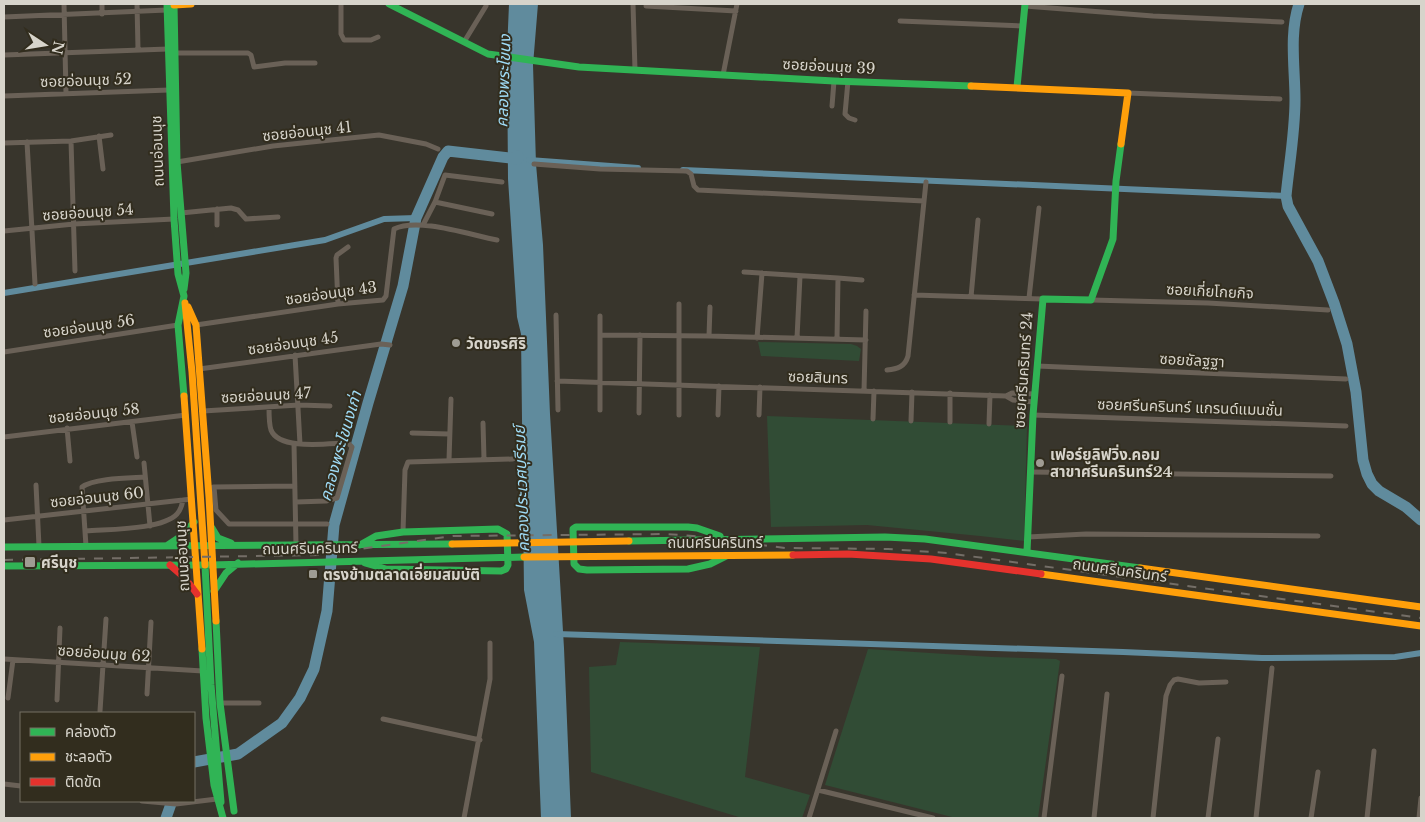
<svg xmlns="http://www.w3.org/2000/svg" width="1425" height="822" viewBox="0 0 1425 822" font-family="'Libre Baskerville','Noto Sans Thai',serif">
<style>
.green{fill:#314c35}
.water{fill:#608b9d}
.lines{fill:none;stroke-linecap:round;stroke-linejoin:round}
.canal{stroke:#608b9d;stroke-width:6}
.river{stroke:#608b9d;stroke-width:11}
.street{stroke:#6a6157;stroke-width:5}
.fast{stroke:#30b455;stroke-width:7}
.slow{stroke:#ff9f0a;stroke-width:7}
.jam{stroke:#e5322d;stroke-width:7}
.rail{stroke:#746e67;stroke-width:2;stroke-dasharray:9 9;stroke-linecap:butt}
.poi-dot{fill:#9f9c93;stroke:#322d1e;stroke-width:2}
.labels{text-anchor:middle;dominant-baseline:central;stroke-width:4;stroke-linejoin:round;paint-order:stroke}
.street-label{font-size:15px;fill:#d7d4cb;stroke:#322d1e}
.poi-label{font-size:15px;font-weight:bold;fill:#d7d4cb;stroke:#322d1e;text-anchor:start}
.water-label{font-size:16px;font-style:italic;fill:#9fdbf6;stroke:#322d1e}
</style>
<rect width="100%" height="100%" fill="#38352c"/>
<path class="green" d="M758,342l93,2 6,2 4,3 -2,12 -98,-5z
M767,416l260,10 -3,115 -44,-5 -113,-11 -96,2z
M620,642l140,5 -15,130 65,18 -8,23h-60l-151,-46 -2,-105 27,-2z
M868,649l124,8 64,2 4,2 -22,157h-82l-131,-33z"/>
<path class="water" d="M509,4h29l-5,61 3,99 7,81 7,169 14,234 7,170h-30l-7,-176 -10,-52 -3,-256 -4,-17 -9,-138 -1,-128z"/>
<g class="lines">
<path class="canal" d="M529,160l109,8
M683,170l603,26
M4,293l321,-53 59,-21 32,-1
M556,634l567,18 139,6 133,-1 26,-4"/>
<path class="river" d="M1299,4c-10,30 -4,64 -4,96 0,32 -6,65 -9,96l2,10 30,55 16,42 13,41 9,48 7,68 4,14 5,10 7,7 27,16 15,13
M194,762l44,-8 44,-31 18,-25 14,-29 13,-58 7,-86 34,-122 35,-117 13,-68 27,-61 5,-6 70,8v-3
M166,818l6,-17"/>
<path class="street" d="M64,4l2,90
M102,4v10
M137,4l1,45
M341,4v30l3,6h27l7,-3
M633,4l2,66
M646,6l90,5
M1025,6l128,10 129,6
M4,17l163,-7
M900,21l123,5
M464,42l22,-36
M175,53h73l3,2 3,12 31,-4h30
M4,55l164,-6
M723,75l14,-71
M848,81l-3,33 4,4 6,2
M1128,93l152,6
M4,96l165,-6
M832,106l2,-25
M99,136l4,33
M71,141l4,130
M27,142l8,142
M4,143l67,-2 40,-6
M177,162l96,-16 106,-11 47,9 12,5
M534,164l66,5 87,2 4,3 3,12 4,4 226,11
M435,202l57,12
M217,209v16
M181,213l50,-5 7,2 8,9 32,-2
M423,225l12,-23 10,-27 57,7
M4,231l70,-7 100,-5
M744,272l94,6
M914,295l129,4
M971,297l7,-77
M1029,298l10,-90
M1091,300l117,3 120,7
M338,304l-2,-46 1,-3 11,-8
M679,304v111
M556,315l2,95
M600,316v94
M196,325l142,-21 45,-4 3,-4 8,-67c24,-12 76,6 103,11
M601,335l108,1 157,4
M709,336l1,-29
M757,338l5,-65
M797,338l3,-62
M837,339l1,-61 24,2
M4,352l174,-27
M295,355l5,89
M1037,366l309,13
M199,369l182,-25 9,1
M887,370c10,-1 18,-3 21,-14l18,-174
M557,381l449,15 6,-3 23,1
M864,391l2,-80
M1006,396l7,4 21,2
M269,407c0,7 0,17 2,23 8,21 60,13 77,13l4,4 -15,51 -11,3 -30,1
M203,411l96,-6 31,1
M639,413l1,-78
M718,415l1,-29
M759,415l1,-28
M1033,415l313,11
M873,419l1,-28
M911,421l1,-29
M132,422l5,35
M950,422v-29
M483,423l1,36
M989,424l1,-29
M67,428l3,33
M412,433l37,1
M4,437l182,-22
M294,444l2,101
M449,460l2,-61
M144,463l6,63
M1030,472l301,4
M36,485l3,61
M213,487l82,-1
M214,487l2,23 13,14h98
M4,520l188,-21
M86,531c22,-2 76,-1 91,-17 4,-4 5,-9 6,-14
M403,532l2,-62 3,-8 105,-3
M1028,537l58,-3 232,2
M86,546l-4,-59c12,-9 48,-9 63,-10
M4,659l199,12
M147,694l4,-72
M8,698l5,-38
M57,700l3,-72
M220,703h39
M100,711l6,-92
M383,719l97,21
M4,784l17,2
M818,790l115,28
M142,801l34,3 41,-5
M464,818l26,-139v-36
M809,818l27,-87
M1044,818l18,-142
M1094,818l13,-124
M1153,818l13,-122 4,-11 4,-5 4,-1 21,4 27,-1
M1208,818l10,-79
M1256,818l16,-150
M1311,818l7,-46
M1367,818l7,-67
M1419,818l2,-20"/>
<path class="fast" d="M167,4l7,215 4,55 6,22 -6,29 6,71
M174,4l3,158 9,111 -2,16
M389,4l99,50 91,13 255,14 137,5
M1017,87l8,-83
M212,528l6,10 13,5
M720,536l-23,-8 -9,-1h-112l-3,2 1,35 5,5 8,1 101,-1 22,-5 16,-8
M629,541l256,-4 40,2 215,29
M168,545l15,-10 11,-13
M360,545l16,-9 27,-4 95,-3 9,5 1,31 -2,4 -5,2 -115,-2 -21,-6
M4,547l448,-3
M1027,552l6,-137 10,-116 48,1 22,-61 3,-58 5,-37
M205,565l6,120 10,117
M4,566l208,-1 312,-8
M214,591l12,-18 12,-10
M216,621l4,82 14,108
M202,649l4,69 8,67 9,33"/>
<path class="slow" d="M174,5l17,-1
M971,86l157,7 -7,51
M185,303l7,69 13,193
M188,307l8,18 13,172 7,124
M184,396l18,253
M452,544l177,-3
M524,557l269,-2
M1140,568l281,39
M1041,574l380,52"/>
<path class="jam" d="M793,555l55,-1 83,5 110,15
M170,565l15,13 12,16"/>
<path class="rail" d="M4,560l314,-5 135,-19 213,-2 27,2 92,12 103,1 59,4 474,65"/>
</g>
<g class="poi-dot">
<circle cx="456" cy="343" r="5"/>
<circle cx="1040" cy="463" r="5"/>
<rect x="24" y="556" width="12" height="12" rx="2.5"/>
<rect x="308" y="569" width="10" height="10" rx="2.5"/>
</g>
<g class="labels">
<g class="street-label">
<text transform="translate(829 66) rotate(3)">ซอยอ่อนนุช 39</text>
<text transform="translate(86 80) rotate(-2)">ซอยอ่อนนุช 52</text>
<text transform="translate(307 131) rotate(-6)">ซอยอ่อนนุช 41</text>
<text transform="translate(157 151) rotate(-92)">ถนนอ่อนนุช</text>
<text transform="translate(88 212) rotate(-4)">ซอยอ่อนนุช 54</text>
<text transform="translate(1210 291) rotate(3)">ซอยเกี่ยโกยกิจ</text>
<text transform="translate(331 293) rotate(-8)">ซอยอ่อนนุช 43</text>
<text transform="translate(89 326) rotate(-8)">ซอยอ่อนนุช 56</text>
<text transform="translate(293 343) rotate(-8)">ซอยอ่อนนุช 45</text>
<text transform="translate(1192 360) rotate(3)">ซอยชัลฐฐา</text>
<text transform="translate(1023 370) rotate(-86)">ซอยศรีนครินทร์ 24</text>
<text transform="translate(818 377) rotate(2)">ซอยสินทร</text>
<text transform="translate(266 395) rotate(-3)">ซอยอ่อนนุช 47</text>
<text transform="translate(1190 407) rotate(2)">ซอยศรีนครินทร์ แกรนด์แมนชั่น</text>
<text transform="translate(94 413) rotate(-6)">ซอยอ่อนนุช 58</text>
<text transform="translate(97 497) rotate(-6)">ซอยอ่อนนุช 60</text>
<text x="715" y="542">ถนนศรีนครินทร์</text>
<text transform="translate(310 548) rotate(-1)">ถนนศรีนครินทร์</text>
<text transform="translate(182 556) rotate(-93)">ถนนอ่อนนุช</text>
<text transform="translate(1120 570) rotate(8)">ถนนศรีนครินทร์</text>
<text transform="translate(104 653) rotate(4)">ซอยอ่อนนุช 62</text>
</g>
<g class="poi-label">
<text x="466" y="343">วัดขจรศิริ</text>
<text x="1050" y="454">เฟอร์ยูลิฟวิ่ง.คอม<tspan x="1050" dy="17">สาขาศรีนครินทร์24</tspan></text>
<text x="41" y="562">ศรีนุช</text>
<text x="323" y="574">ตรงข้ามตลาดเอี่ยมสมบัติ</text>
</g>
<g class="water-label">
<text transform="translate(503 81) rotate(-88)">คลองพระโขนง</text>
<text transform="translate(340 446) rotate(-74)">คลองพระโขนงเก่า</text>
<text transform="translate(521 489) rotate(-92)">คลองประเวศบุรีรมย์</text>
</g>
</g>
<rect width="1425" height="822" fill="none" stroke="#d7d4cb" stroke-width="10"/>
<rect x="20" y="712" width="175" height="90" fill="#322d1e" stroke="#747063"/>
<rect x="30" y="728" width="25" height="8" fill="#30b455" stroke="#747063"/>
<text x="65" y="737" font-size="15" fill="#d7d4cb">คล่องตัว</text>
<rect x="30" y="753" width="25" height="8" fill="#ff9f0a" stroke="#747063"/>
<text x="65" y="762" font-size="15" fill="#d7d4cb">ชะลอตัว</text>
<rect x="30" y="778" width="25" height="8" fill="#e5322d" stroke="#747063"/>
<text x="65" y="787" font-size="15" fill="#d7d4cb">ติดขัด</text>
<g transform="translate(45 45) rotate(102)" stroke="#322d1e" stroke-width="4" paint-order="stroke">
<path d="M0-4L9 19L0 12L-9 19Z" fill="#d7d4cb"/>
<text y="-8" font-size="14" font-weight="bold" text-anchor="middle" fill="#d7d4cb">N</text>
</g>
</svg>
